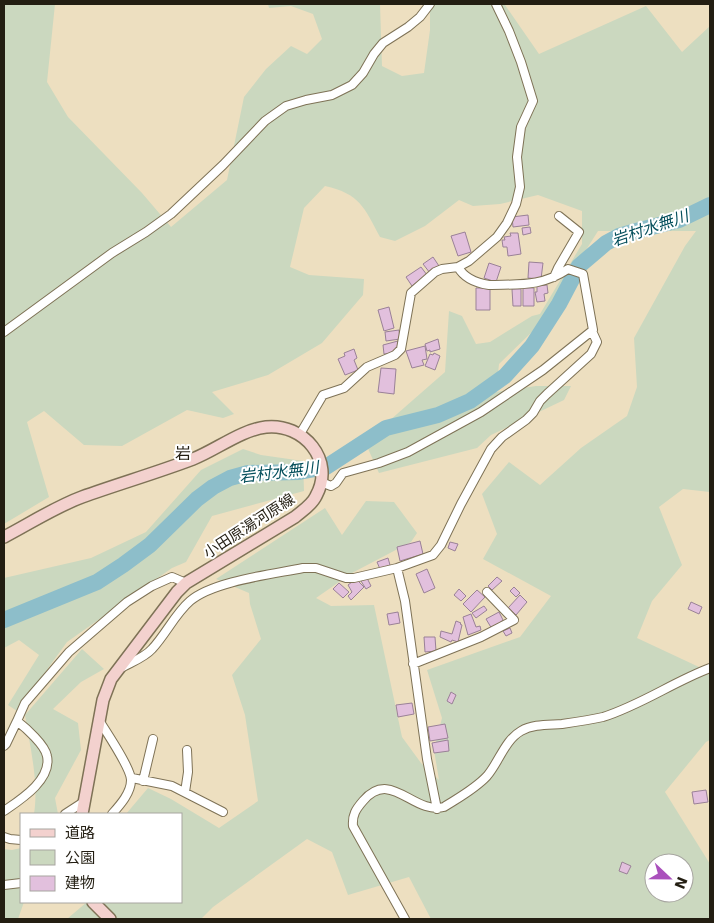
<svg xmlns="http://www.w3.org/2000/svg" width="714" height="923" viewBox="0 0 714 923" font-family="'DejaVu Sans','Noto Sans JP',sans-serif">
<style>
.green{fill:#cbd8bf;fill-rule:evenodd}
.lines{fill:none;stroke-linecap:round;stroke-linejoin:round}
.river{stroke:#8dbeca;stroke-width:16}
.building{fill:#e2c0dd;stroke:#9a8197}
.street-casing{stroke:#7e7256;stroke-width:10}
.secondary-casing{stroke:#7e7256;stroke-width:14}
.street{stroke:#fff;stroke-width:8}
.secondary{stroke:#f3d1ce;stroke-width:11}
.labels{text-anchor:middle;dominant-baseline:central;stroke-width:4;stroke-linejoin:round;paint-order:stroke}
.street-label{font-size:15px;fill:#231e12;stroke:#fff}
.water-label{font-size:16px;font-style:italic;fill:#054f5c;stroke:#fff}
.neighbourhood-label{font-size:16px;fill:#231e12;stroke:#fff}
</style>
<rect width="100%" height="100%" fill="#eddfc0"/>
<path class="green" d="M4,4h51l-8,78 21,35 74,76 29,34 56,-47 17,-83 22,-28 25,-23 16,8 15,-15 -9,-25 -22,-8 -22,2 -1,-4h112l2,62 20,10 22,-3 6,-43v-26h77l-2,1 34,49 107,-48 36,46 28,-26v466l-27,-3 -24,18 23,58 -30,36 -15,37 62,29 11,-2v75l-4,2 -41,50 45,72v55h-279l-22,-42 -61,18 -16,-43 -25,-13 -94,68 -12,12h-134l20,-17h94v-88h-55l22,-26 23,11 48,29 39,-27 -13,-86 -13,-40 29,-36 -11,-35 -1,-11 -33,-14 109,-71 17,27 24,-34 28,1 23,31 -6,9 -59,31 -36,25 15,8 43,-1 28,132 19,26 18,17 -5,-30 8,-32 -15,-48 93,-33 31,-41 -68,-37 14,-25 -15,-40 27,-32 31,23 41,-37 46,-32 10,-29 -3,-49 51,-92 11,-15h-98l-60,95 -39,38 -3,28 40,-6h35l-7,14 -73,35 -14,13 -98,25 -14,-31 80,-70 4,-61 13,5 14,28 14,-2 42,-26 8,-2 42,-70v-33l-44,-16 -38,9 -27,2 -14,-6 -34,26 -30,15 -15,-4c-16,-30 -20,-43 -55,-51l-21,22 -14,59 19,8 55,4 -1,16 -41,48 -54,32 -56,17 22,22 -11,4 -36,-8 -65,36 -38,-1 -40,-34 -17,11 22,75 -45,27zM654,863h30v30h-30z
M243,449l18,6 42,6 1,30 -92,25 -26,46 -14,6 -105,74 -50,69 -9,-6 31,-50 -20,-15 -15,8v-70l87,-20 55,-26 55,-62z
M82,649l22,20 -23,13 -28,27 25,14 3,27 -26,48 3,16h-24c5,-32 -4,-67 -9,-99z
M21,848v54h3l-6,17h-14v-70l8,1z"/>
<g class="lines">
<path class="river" d="M4,620l93,-38 26,-17 27,-20 47,-46 16,-12 17,-9 18,-5 51,-1 27,-5 60,-39 52,-13 32,-14 35,-25 27,-30 27,-42 20,-38 27,-23 13,-7 17,-5 43,-11 31,-15"/>
</g>
<path class="building" d="M528,215l1,10 -16,2 -1,-10z
M530,227l1,6 -8,2 -1,-7z
M465,232l6,20 -13,4 -7,-20z
M510,233h8l3,21 -13,2 -1,-9h-4l-1,-7h3l-1,-3 7,-1z
M433,257l6,9 -9,7 -7,-9z
M529,262l14,1 -2,16 -13,-1z
M489,263l12,4 -5,15 -12,-4z
M421,267l6,8 -15,11 -6,-9z
M547,285l1,8 -4,1 1,7 -8,1 -2,-10h2v-6z
M476,288h14v22h-14z
M523,288h11v18h-11z
M512,289h9v17h-8z
M389,307l5,21 -10,3 -6,-21z
M399,330l1,9 -14,2 -1,-9z
M438,339l2,10 -10,3v-2l-3,1 -2,-7z
M398,341l2,7 -5,1v4l-11,1 -1,-9z
M425,346l2,13 -5,1 2,5 -12,3 -6,-17z
M354,349l3,9 -3,2 4,10 -13,5 -7,-16 7,-3 -1,-3z
M434,353l6,3 -5,14 -10,-4 5,-12 3,1z
M381,368l15,1 -2,25 -16,-2z
M420,541l3,13 -23,7 -3,-14z
M450,542l8,2 -3,7 -7,-3z
M388,558l2,7 -10,4 -3,-7z
M427,569l8,19 -11,5 -8,-19z
M497,577l5,4 -10,9 -4,-4z
M367,578l4,8 -5,3 -5,-8z
M356,579l8,8 -13,13 -3,-4 4,-4 -4,-7z
M339,583l10,9 -6,6 -10,-9z
M514,587l6,6 -4,4 -6,-6z
M459,589l7,7 -5,5 -7,-6z
M477,590l8,7 -14,15 -8,-8z
M520,595l7,7 -11,13 -8,-7z
M691,602l11,5 -3,7 -11,-5z
M484,606l3,4 -11,8 -4,-5z
M398,612l2,11 -11,2 -2,-11z
M499,612l4,8 -11,9 -6,-10z
M471,614l5,13 4,-1 1,4 -13,5 -5,-18z
M456,621l5,2 -1,1 2,1 -4,17 -6,-2 -1,2 -11,-5 1,-6 11,3z
M510,628l2,5 -6,3 -3,-5z
M424,637h11l1,14 -11,1z
M451,692l5,3 -4,9 -5,-3z
M412,703l2,11 -16,3 -2,-12z
M445,724l3,14 -18,3 -2,-14z
M448,740l1,11 -15,2 -2,-10z
M706,790l2,12 -14,2 -2,-12z
M622,862l9,4 -4,8 -8,-3z"/>
<g class="lines">
<g class="street-casing">
<path id="street" d="M554,277l4,-9 21,-36 -20,-16
M4,332l108,-79 34,-21 25,-18 52,-49 42,-44 21,-15 20,-6 26,-5 20,-10 11,-12 11,-19 9,-11 25,-16 12,-10 10,-13
M300,434l23,-39 21,-7 23,-21 28,-12 6,-6 10,-56 24,-21 7,-3 16,-2 11,-6 28,-24 10,-14 9,-19 4,-17 -3,-30 4,-30 12,-26 -12,-39 -12,-31 -13,-27
M321,482l10,4 5,-3 7,-10 36,-10 29,-11 73,-40 62,-42 50,-40 -10,-56 -15,-5c-27,18 -48,15 -79,16 -13,-2 -25,-7 -31,-18
M397,568l8,33 22,158 10,50
M413,664l68,-27 33,-17 -27,-28
M123,667c9,-5 22,-10 29,-18 14,-15 23,-35 38,-48 23,-20 84,-27 113,-33h13l30,10h8l43,-10 36,-13 8,-10 20,-41 30,-55 11,-12 24,-17 7,-7 7,-12 7,-7 44,-40 6,-12 -5,-11
M99,720c7,12 32,48 32,60 0,13 -11,25 -19,34
M17,721l8,-18 44,-51 58,-50 25,-16 20,-9 14,6
M4,746l2,-2 11,-23c9,7 28,24 30,35 5,24 -27,44 -43,55
M132,778l40,8 51,26
M143,781l10,-42
M185,792l3,-20 -1,-22
M65,814l20,-13
M4,837l6,2 11,1
M4,885l17,-2
M405,919l-52,-93c-1,-11 3,-17 10,-25 28,-33 50,14 81,6 14,-9 31,-18 43,-31 12,-14 18,-36 34,-45 12,-7 27,-6 41,-7 14,-2 28,-4 41,-7 38,-12 70,-35 107,-49"/>
</g>
<g class="secondary-casing">
<path id="secondary" d="M4,537c25,-13 51,-30 78,-40 36,-13 74,-24 111,-38 23,-9 48,-29 73,-32 37,-4 70,33 50,69 -4,9 -14,15 -21,21l-109,66 -9,9 -66,87 -8,21 -21,114
M93,902l17,17"/>
</g>
<use href="#street" class="street"/>
<use href="#secondary" class="secondary"/>
</g>
<g class="labels">
<g class="street-label">
<text transform="translate(249 526) rotate(-33)">小田原湯河原線</text>
</g>
<g class="water-label">
<text transform="translate(650 228) rotate(-19)">岩村水無川</text>
<text transform="translate(279 472) rotate(-7)">岩村水無川</text>
</g>
<g class="neighbourhood-label">
<text x="183" y="453">岩</text>
</g>
</g>
<rect width="714" height="923" fill="none" stroke="#231e12" stroke-width="10"/>
<rect x="20" y="813" width="162" height="90" fill="#ffffff" stroke="#a7a5a0"/>
<rect x="30" y="829" width="25" height="8" fill="#f3d1ce" stroke="#a7a5a0"/>
<text x="65" y="838" font-size="15" fill="#231e12">道路</text>
<rect x="30" y="850" width="25" height="15" fill="#cbd8bf" stroke="#a7a5a0"/>
<text x="65" y="863" font-size="15" fill="#231e12">公園</text>
<rect x="30" y="876" width="25" height="15" fill="#e2c0dd" stroke="#a7a5a0"/>
<text x="65" y="888" font-size="15" fill="#231e12">建物</text>
<g transform="translate(669 878) rotate(112)"><circle r="24" fill="#ffffff" stroke="#a7a5a0"/>
<path d="M0-4L9 19L0 12L-9 19Z" fill="#aa50bc"/>
<text y="-8" font-size="14" font-weight="bold" text-anchor="middle" fill="#231e12">N</text>
</g>
</svg>
